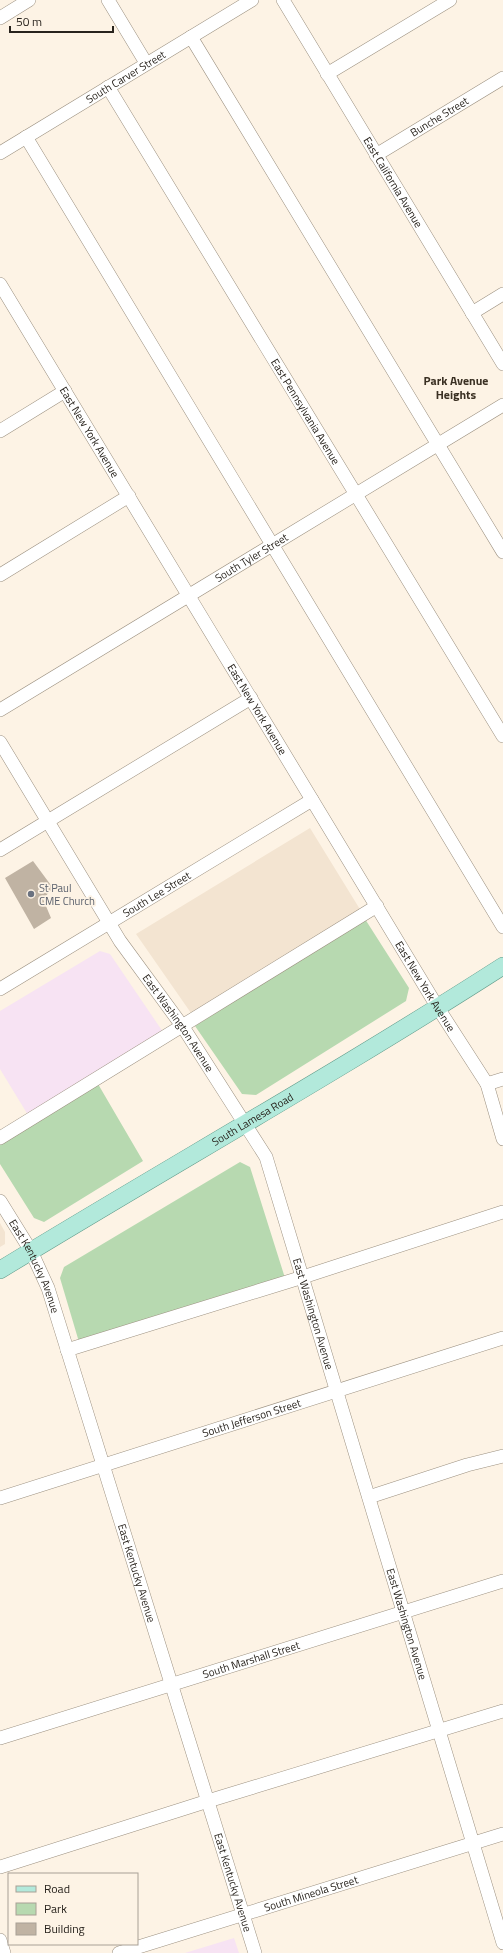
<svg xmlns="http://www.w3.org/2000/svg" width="503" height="1953" viewBox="0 0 503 1953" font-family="'Titillium Web',sans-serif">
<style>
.commercial{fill:#f3e4d1}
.industrial{fill:#f7e3f3}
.green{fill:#b7d9b0}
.building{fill:#c0b3a3}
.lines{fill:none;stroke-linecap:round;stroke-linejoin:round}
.minor-casing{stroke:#9c9181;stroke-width:14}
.major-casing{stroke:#609a89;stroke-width:18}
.minor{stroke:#fff;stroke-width:13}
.major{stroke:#b2e9db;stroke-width:17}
.worship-dot{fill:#6b7280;stroke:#fdf3e5;stroke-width:1.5}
.labels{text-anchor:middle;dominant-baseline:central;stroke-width:3.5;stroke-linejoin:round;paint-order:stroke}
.street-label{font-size:11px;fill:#28231d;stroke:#fdf3e5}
.worship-label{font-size:11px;fill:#5b616d;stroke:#fdf3e5;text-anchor:start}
.neighbourhood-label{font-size:12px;font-weight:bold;fill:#3a3023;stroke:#fdf3e5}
</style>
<rect width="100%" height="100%" fill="#fdf3e5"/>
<path class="commercial" d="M310,828l51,83 -170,102 -55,-79z
M0,1223l5,9v12l-5,3z"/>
<path class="industrial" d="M100,951l10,3 53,78 -135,83 -28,-46v-58z
M234,1938l5,15h-54z"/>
<path class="green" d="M365,919l44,69 -3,13 -150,94 -14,-1 -47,-68z
M98,1084l45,77 -99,61 -10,-4 -34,-54v-19z
M240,1162l10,5 35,111 -206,64 -19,-64 4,-11z"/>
<path class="building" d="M33,861l20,27 -10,11 8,19 -17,11 -29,-51z"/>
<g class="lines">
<g class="minor-casing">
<g id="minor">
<path d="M108,0l38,63"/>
<path id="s1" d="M283,0l220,364"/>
<path d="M0,18l29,-18"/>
<path d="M191,37l312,515"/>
<path d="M327,74l123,-74"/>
<path id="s2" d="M108,87l395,649"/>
<path d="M26,137l477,790"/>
<path id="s3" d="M0,153l252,-153"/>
<path id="s4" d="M376,155l127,-77"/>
<path id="s5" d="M0,284l438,724 49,76 16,55"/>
<path d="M472,313l31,-19"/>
<path d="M0,431l65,-40"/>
<path d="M0,575l129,-79"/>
<path id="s6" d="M0,710l503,-305"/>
<path id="s7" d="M0,742l120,199 63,86 83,130 237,786"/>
<path d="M0,850l251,-152"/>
<path id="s8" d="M0,989l312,-189"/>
<path d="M487,1084l16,-5"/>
<path d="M0,1138l377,-232"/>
<path id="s9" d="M0,1201l31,50 17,37 207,665"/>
<path d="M67,1350l236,-73 200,-65"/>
<path d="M369,1497l98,-32 36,-9"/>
<path id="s10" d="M0,1498l503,-160"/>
<path id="s11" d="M0,1738l503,-157"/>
<path d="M0,1867l208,-66 295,-90"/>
<path d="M0,1940l4,13"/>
<path id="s12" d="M119,1953l384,-119"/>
</g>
</g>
<g class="major-casing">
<g id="major">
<path id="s13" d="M0,1270c167,-102 338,-198 503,-304"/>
</g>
</g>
<use href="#minor" class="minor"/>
<use href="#major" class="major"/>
</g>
<circle class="worship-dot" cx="31" cy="894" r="4"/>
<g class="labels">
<g class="street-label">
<text stroke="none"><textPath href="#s3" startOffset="147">South Carver Street</textPath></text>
<text stroke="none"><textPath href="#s4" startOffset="74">Bunche Street</textPath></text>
<text stroke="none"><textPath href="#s1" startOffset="213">East California Avenue</textPath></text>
<text stroke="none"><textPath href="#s2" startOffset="380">East Pennsylvania Avenue</textPath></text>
<text stroke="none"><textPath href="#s5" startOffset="173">East New York Avenue</textPath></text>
<text stroke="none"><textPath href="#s6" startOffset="294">South Tyler Street</textPath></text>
<text stroke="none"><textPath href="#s5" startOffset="497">East New York Avenue</textPath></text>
<text stroke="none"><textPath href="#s8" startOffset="183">South Lee Street</textPath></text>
<text stroke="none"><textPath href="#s5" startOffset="821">East New York Avenue</textPath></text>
<text stroke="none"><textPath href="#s7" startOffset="333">East Washington Avenue</textPath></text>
<text stroke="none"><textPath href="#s13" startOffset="294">South Lamesa Road</textPath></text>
<text stroke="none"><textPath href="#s9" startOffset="74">East Kentucky Avenue</textPath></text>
<text stroke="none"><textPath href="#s7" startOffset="657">East Washington Avenue</textPath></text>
<text stroke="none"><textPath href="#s10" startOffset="264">South Jefferson Street</textPath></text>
<text stroke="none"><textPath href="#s9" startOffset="398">East Kentucky Avenue</textPath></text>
<text stroke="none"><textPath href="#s7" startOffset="981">East Washington Avenue</textPath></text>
<text stroke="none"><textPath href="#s11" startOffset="263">South Marshall Street</textPath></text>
<text stroke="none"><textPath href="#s9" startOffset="722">East Kentucky Avenue</textPath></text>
<text stroke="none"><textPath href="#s12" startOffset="201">South Mineola Street</textPath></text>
</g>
<g class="worship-label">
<text x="39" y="888">St Paul<tspan x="39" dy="13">CME Church</tspan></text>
</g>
<g class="neighbourhood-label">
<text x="456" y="380">Park Avenue<tspan x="456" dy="14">Heights</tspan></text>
</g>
</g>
<rect x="8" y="1873" width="130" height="72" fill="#fdf3e5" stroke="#a8a095"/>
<rect x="16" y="1886" width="20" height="6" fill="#b2e9db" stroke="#a8a095"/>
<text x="44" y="1893" font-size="12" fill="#28231d">Road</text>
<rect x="16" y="1903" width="20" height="12" fill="#b7d9b0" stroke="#a8a095"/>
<text x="44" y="1913" font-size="12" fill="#28231d">Park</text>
<rect x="16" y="1923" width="20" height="12" fill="#c0b3a3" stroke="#a8a095"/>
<text x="44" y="1933" font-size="12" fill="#28231d">Building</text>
<path d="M10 26v6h103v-6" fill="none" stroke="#28231d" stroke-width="2"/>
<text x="16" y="26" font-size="12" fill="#28231d" stroke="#fdf3e5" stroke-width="3" paint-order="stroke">50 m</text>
</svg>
